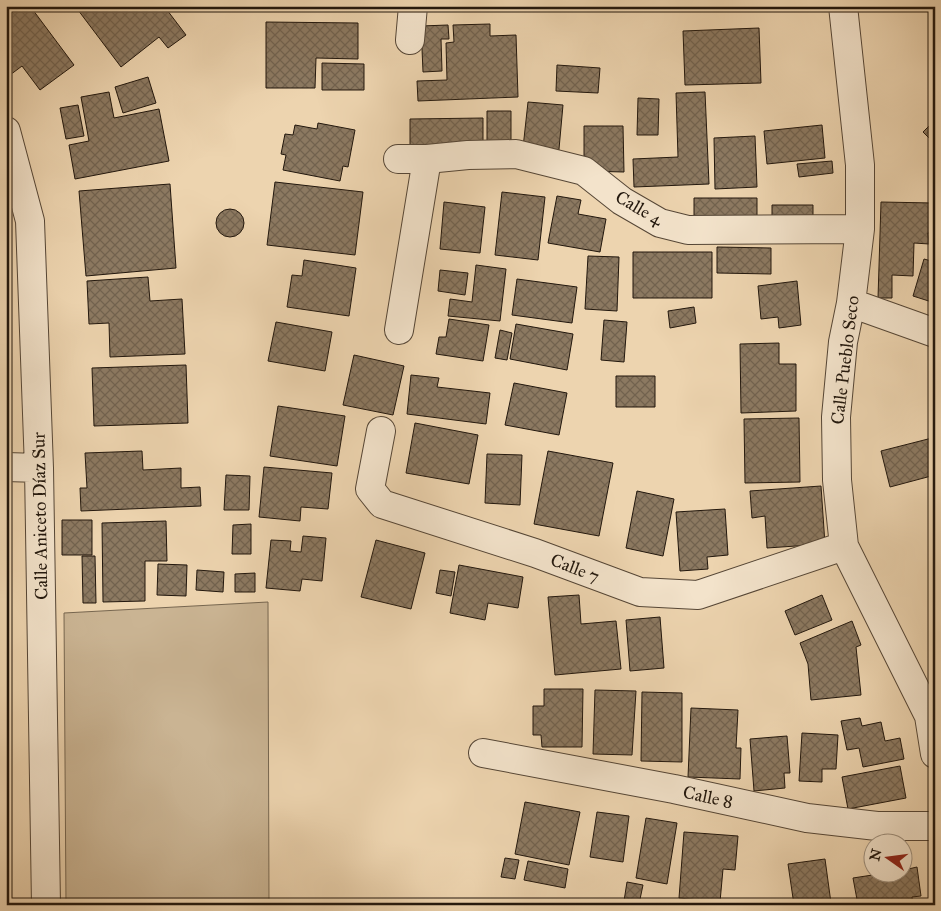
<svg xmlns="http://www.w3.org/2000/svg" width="941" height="911" viewBox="0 0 941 911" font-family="'IM FELL Great Primer',serif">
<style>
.green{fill:#cab493;stroke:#766650}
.building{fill:url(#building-cross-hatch);stroke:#22170d}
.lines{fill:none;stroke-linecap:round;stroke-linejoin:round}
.street-casing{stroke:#554636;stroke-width:30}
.street{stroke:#f3e3cb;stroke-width:28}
.labels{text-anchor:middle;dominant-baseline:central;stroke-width:4;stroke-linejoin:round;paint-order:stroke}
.street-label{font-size:18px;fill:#22170d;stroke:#f3e3cb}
</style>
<defs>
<pattern id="building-cross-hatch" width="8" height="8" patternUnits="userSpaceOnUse" patternTransform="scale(1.25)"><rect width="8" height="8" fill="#8c7961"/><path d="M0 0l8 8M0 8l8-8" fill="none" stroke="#72624e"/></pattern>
</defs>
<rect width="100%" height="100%" fill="#edd4af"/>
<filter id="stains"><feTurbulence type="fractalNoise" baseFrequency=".004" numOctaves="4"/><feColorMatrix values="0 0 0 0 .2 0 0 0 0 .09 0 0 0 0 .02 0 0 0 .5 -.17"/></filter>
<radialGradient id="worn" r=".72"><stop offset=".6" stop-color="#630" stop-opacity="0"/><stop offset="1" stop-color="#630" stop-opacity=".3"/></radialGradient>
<path class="green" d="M268,602l1,303h-203l-2,-292z"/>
<path class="building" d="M12,6h18l44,59 -34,25 -18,-24 -12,9 -4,-6v-58z
M75,6h89l22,29 -18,13 -9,-11 -38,30z
M266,22l92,1v36l-42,-1 -1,30h-49z
M490,24v12l26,-1 2,62 -100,4 -1,-20 30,-1 -1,-37 8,-1 -1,-17z
M448,25l1,14h-8l1,32 -19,1 -2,-46z
M759,28l2,55 -76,2 -2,-54z
M322,63l42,1v26h-42z
M557,65l43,3 -2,25 -42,-2z
M148,77l8,26 -33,10 -8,-26z
M109,92l5,26 45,-9 10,52 -94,18 -6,-34 20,-4 -8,-44z
M705,92l4,92 -75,3 -1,-28 45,-2 -2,-64z
M638,98l21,1 -1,36h-21z
M528,102l35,3 -5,55 -36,-3z
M78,105l6,31 -18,3 -6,-31z
M487,111h24v33l-24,1z
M483,118v26l-73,13v-38z
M935,120v24l-12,-12z
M318,123l37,7 -7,37 -5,-1 -3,15 -57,-11 3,-15 -5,-1 4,-20 8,1 2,-10 22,4z
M822,125l3,33 -58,6 -3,-33z
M584,126h39l1,46 -40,-1z
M755,136l2,51 -42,2 -1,-51z
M832,161l1,12 -34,4 -2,-13z
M275,182l88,10 -8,63 -88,-10z
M170,184l6,84 -90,8 -7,-85z
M502,192l43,5 -7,63 -43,-5z
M557,196l24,4 -3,14 28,5 -6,33 -52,-9z
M694,198h63v29l-63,1z
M444,202l41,5 -5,46 -40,-4z
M881,202l52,1 -1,15h3v15h-7l1,11 -15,-1 -1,33 -21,-1v23h-14z
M772,205h41v20l-41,1z
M216 223a14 14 0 1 1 28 0a14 14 0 1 1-28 0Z
M717,247l54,1v26l-54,-1z
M633,252h79v46h-79z
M588,256l31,1 -2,54 -32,-2z
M924,259l11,3v41l-22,-7z
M304,260l52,8 -7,48 -62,-9 5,-32 10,1z
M476,265l30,4 -6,52 -52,-5 2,-17 22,3z
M440,270l28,3 -3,22 -27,-4z
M148,277l2,24 32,-2 3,55 -75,3 -1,-34 -20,1 -2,-43z
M517,279l60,8 -5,36 -60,-8z
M797,281l4,44 -22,3 -1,-11 -17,2 -3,-33z
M694,307l2,16 -26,5 -2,-17z
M449,319l40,6 -6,36 -47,-7 3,-17h7z
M604,320l23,2 -3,40 -23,-2z
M276,322l56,10 -7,39 -57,-10z
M516,324l57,10 -6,36 -57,-11z
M500,330l12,3 -5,27 -12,-2z
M779,343v21h17v47l-55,2 -1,-69z
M354,355l50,11 -11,49 -50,-10z
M186,365l2,58 -94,3 -2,-58z
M411,375l28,3 -2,9 53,6 -4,31 -79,-10z
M616,376h39v31h-39z
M514,383l53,10 -8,42 -54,-10z
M278,406l67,10 -8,50 -67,-10z
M799,418l1,64 -55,1 -1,-64z
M415,423l63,12 -9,49 -63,-11z
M932,438l3,13v24l-45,12 -9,-36z
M142,451l1,19 38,-2v20l19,-1 1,19 -120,5 -1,-23h7l-2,-35z
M548,451l65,12 -14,73 -65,-12z
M487,454l35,1 -2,50 -35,-2z
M264,467l68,6 -4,36 -27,-2 -1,14 -41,-4z
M226,475l24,1 -1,34h-25z
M821,486l4,58 -58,4 -2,-32 -13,2 -2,-27z
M637,491l37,8 -11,57 -37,-8z
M725,509l3,46 -21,2 1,12 -28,2 -4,-59z
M62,520h30v35h-30z
M166,521l1,40h-22v40l-42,1 -1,-79z
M251,524v30h-19l1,-29z
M303,536l23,2 -4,43 -20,-2 -2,12 -34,-3 5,-48 20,1 -1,10 11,1z
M376,540l49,13 -14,56 -50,-12z
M82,556h13l1,47h-13z
M158,564l29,1 -1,31 -29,-1z
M459,565l64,12 -5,31 -30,-5 -3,17 -35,-7z
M197,570l27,2 -1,20 -27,-2z
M440,570l15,2 -4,24 -15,-3z
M255,573v19h-20v-18z
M579,595l2,29 35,-3 5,48 -66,6 -7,-78z
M822,595l10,25 -37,15 -10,-24z
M660,617l4,51 -34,3 -4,-51z
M852,621l9,24 -5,2 5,48 -50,5 -3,-36 -8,-21z
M544,689h39l-1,58h-40l-1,-12h-8v-29h11z
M595,690l41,1 -4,64 -39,-1z
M642,692l40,1v69l-41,-1z
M691,708l47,2 -2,38h5l-1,31 -52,-2z
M860,718l2,8 19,-4 4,19 15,-3 4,21 -41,8 -4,-19 -12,2 -6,-29z
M802,733l36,2 -2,34h-14v13l-23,-1z
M787,736l3,37h-6l1,15 -31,3 -4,-52z
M900,766l6,32 -58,11 -6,-32z
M525,802l55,10 -11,53 -54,-11z
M597,812l32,4 -6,46 -33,-5z
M646,818l31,5 -10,61 -31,-6z
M684,832l54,4 -3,34 -12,-1 -3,33 -41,-4z
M505,858l14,2 -4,19 -14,-2z
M825,859l6,44 -14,2h-23l-6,-41z
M528,861l40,8 -3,19 -41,-8z
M917,867l4,29 -9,1 1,8h-55l-5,-27 26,-4h25v-4z
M627,882l16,3 -4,19 -15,-3z"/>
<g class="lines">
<g class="street-casing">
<path id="street" d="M843,6l17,159v64l-9,74 -8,39 -7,75 1,63 7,66 85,170 6,38
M410,40l3,-34
M6,131l24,90 9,247 7,437
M398,159h29l41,-4 48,-1 68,17 38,30 38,22 28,7 172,-1
M851,303l84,30
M399,330l28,-171
M381,431l-11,58 12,15 153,49 105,39 58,3 146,-49
M6,467l33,1
M483,753l191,36 133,29 70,8h58"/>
</g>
<use href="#street" class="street"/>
</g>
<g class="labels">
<g class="street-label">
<text transform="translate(639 208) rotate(30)">Calle 4</text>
<text transform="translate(845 360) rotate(-83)">Calle Pueblo Seco</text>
<text transform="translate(40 516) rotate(-91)">Calle Aniceto Díaz Sur</text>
<text transform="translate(575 568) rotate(21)">Calle 7</text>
<text transform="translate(708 797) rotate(12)">Calle 8</text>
</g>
</g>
<rect width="941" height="911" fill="none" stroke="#edd4af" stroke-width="25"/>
<rect x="8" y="8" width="926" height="896" fill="none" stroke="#22170d" stroke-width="2.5"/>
<rect x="12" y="12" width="916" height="886" fill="none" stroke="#22170d"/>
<g transform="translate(888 858) rotate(284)"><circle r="24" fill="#f3e3cb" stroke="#9f917f"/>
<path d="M0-4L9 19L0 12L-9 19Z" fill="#8f2418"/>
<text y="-8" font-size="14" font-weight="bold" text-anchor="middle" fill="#22170d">N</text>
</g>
<rect width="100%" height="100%" filter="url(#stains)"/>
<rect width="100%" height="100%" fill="url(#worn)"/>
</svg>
